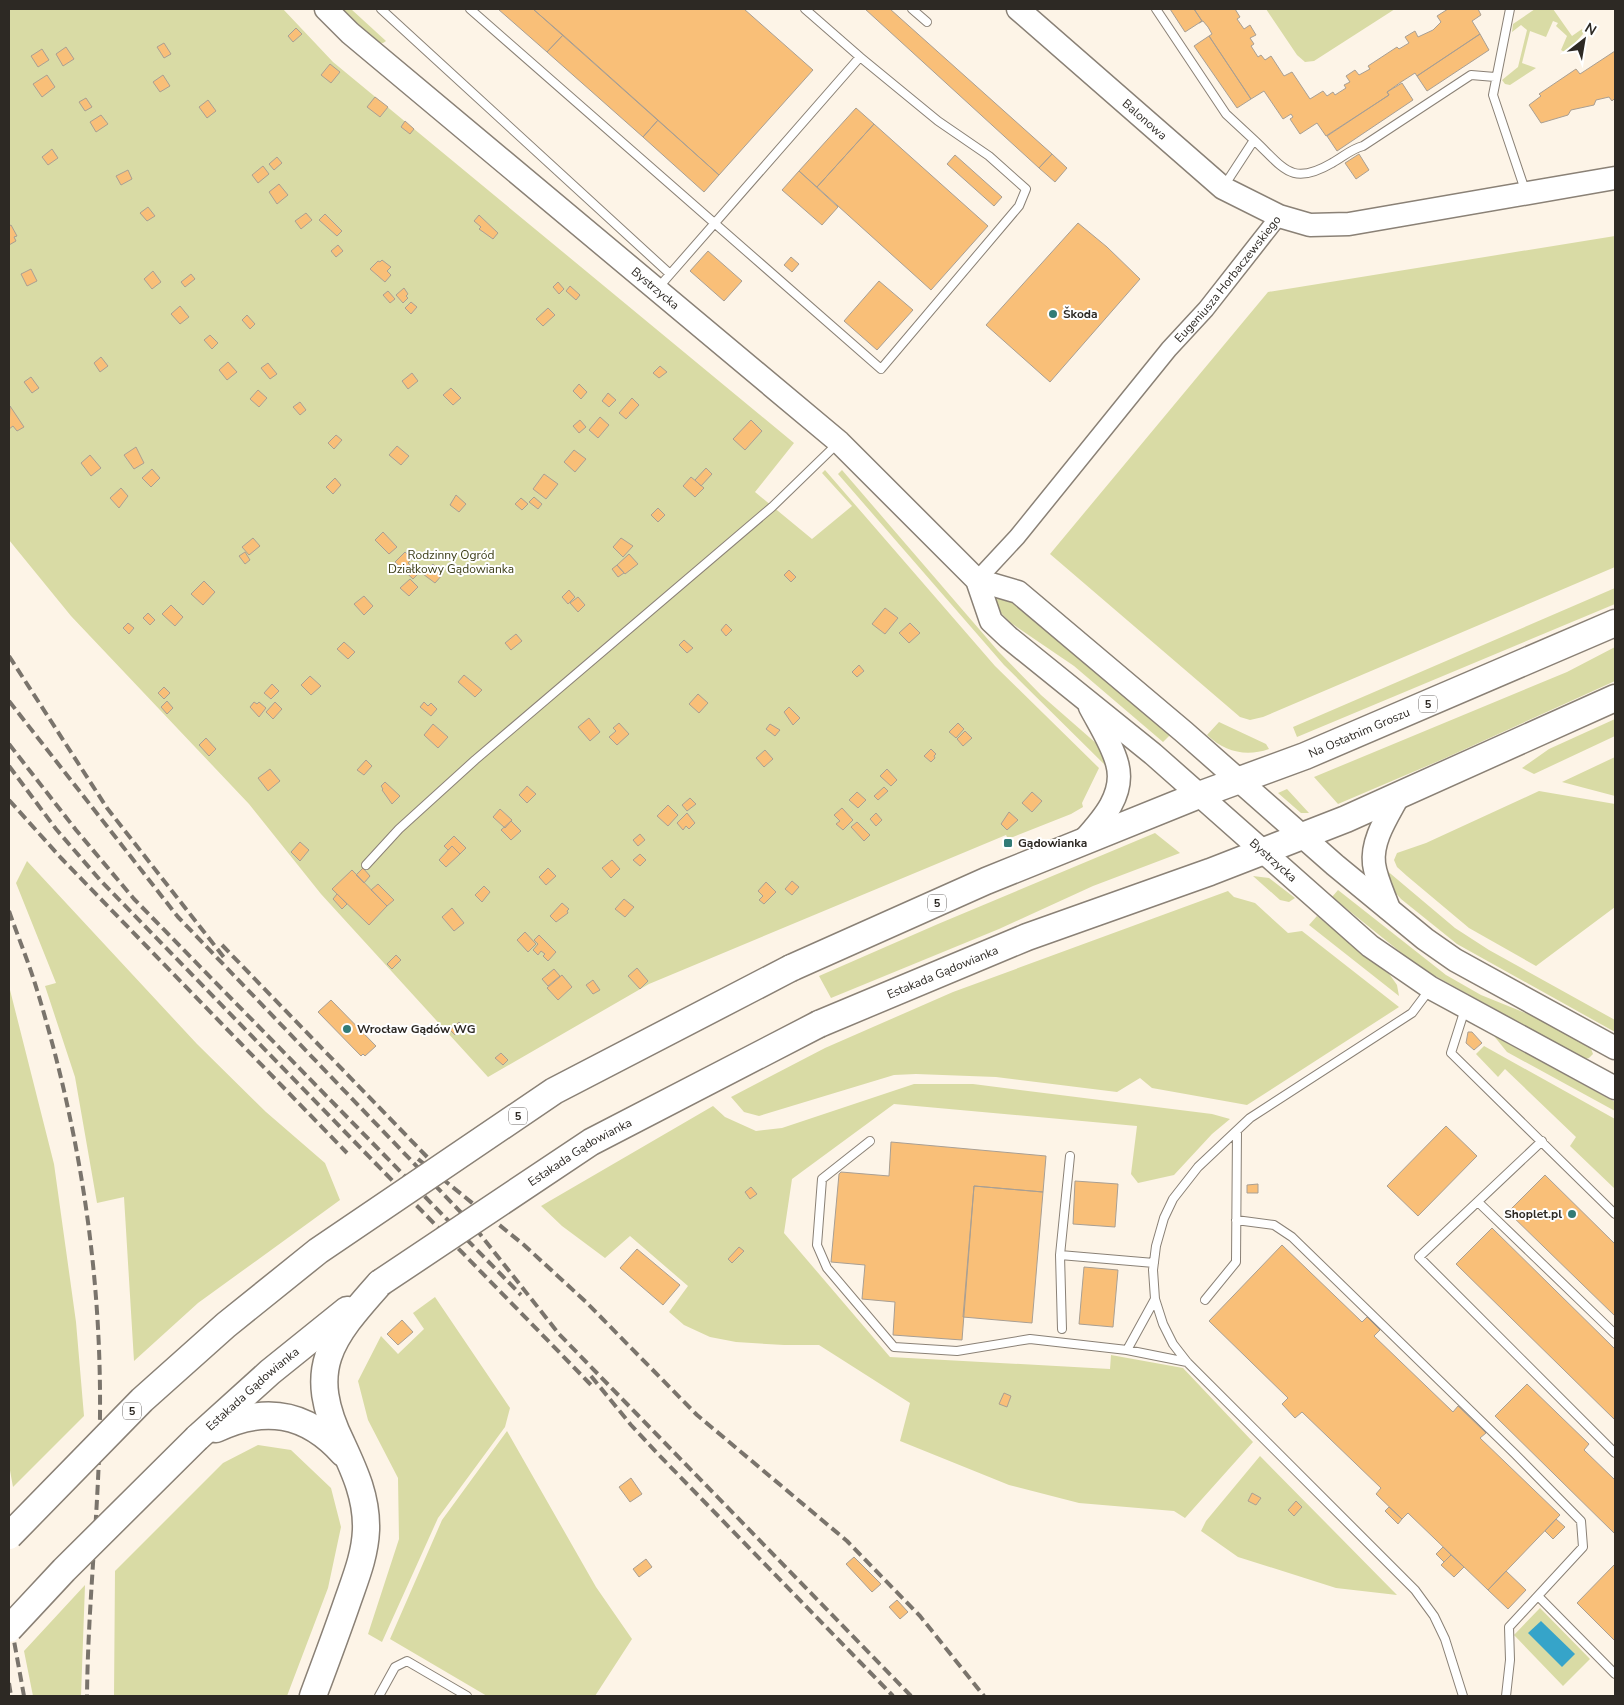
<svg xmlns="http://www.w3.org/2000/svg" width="1624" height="1705" viewBox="0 0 1624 1705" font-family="'Nunito Sans',sans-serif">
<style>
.green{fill:#d9dba5}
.water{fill:#36a4c9}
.building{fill:#f9bf78;stroke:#a99f93}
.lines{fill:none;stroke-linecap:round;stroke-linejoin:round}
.lane-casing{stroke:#8a8176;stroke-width:10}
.street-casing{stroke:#8a8176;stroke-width:19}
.secondary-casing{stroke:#8a8176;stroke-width:25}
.primary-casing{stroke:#8a8176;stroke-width:29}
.lane{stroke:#fff;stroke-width:8}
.street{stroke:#fff;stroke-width:16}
.secondary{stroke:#fff;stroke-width:22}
.primary{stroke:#fff;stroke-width:26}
.rail{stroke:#7a746c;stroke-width:4;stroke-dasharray:10 5;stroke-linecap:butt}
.primary-bridge-casing{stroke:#8a8176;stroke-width:29;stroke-linecap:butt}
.primary-bridge{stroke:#fff;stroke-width:26}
.poi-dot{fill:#327b76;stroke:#fff;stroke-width:2}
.labels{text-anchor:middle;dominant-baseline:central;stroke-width:4;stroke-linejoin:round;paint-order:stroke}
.shield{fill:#fff;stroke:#6c6966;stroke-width:1}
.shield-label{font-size:11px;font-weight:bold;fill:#2d2924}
.street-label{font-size:12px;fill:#2d2924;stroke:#fff}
.poi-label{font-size:12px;font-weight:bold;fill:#2d2924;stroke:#fff;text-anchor:start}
.park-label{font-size:12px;fill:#3c3d17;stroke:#fff}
</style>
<rect width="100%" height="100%" fill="#fdf4e7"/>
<path class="green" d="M9,9h274l50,53 461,381 -39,49 57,47 40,-33 -30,-33 3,-3 170,196 104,102 -17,35 1,4 -12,7 -63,25 -2,-4 -357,149 -161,93 -167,-183 -72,-90 -178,-188 -62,-76z
M340,9h11l35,32 -3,2 -10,-1z
M1266,9h129l-81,52 -9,1 -8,-7z
M1535,9h18l19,27 10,-7 1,5 -17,19 -5,-3 6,-14 -11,-10 2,-3 -5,-2 -7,16 -16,-6 -8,32 14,5 -26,17 -5,-1 -3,-4 16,-13 9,-37 -6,-5 -9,7 1,-8z
M1615,236v331l-352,150 -13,3 -10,-3 -190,-163 218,-262z
M842,470l156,181 43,44 56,49 12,25 -105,-104 -166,-191z
M1615,588v16l-318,133 -4,-10z
M993,595h10l167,140 -7,7 -89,-76 -63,-43 -15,-15z
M1615,647v34l-174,79 -103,44 -24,-27 253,-105z
M1615,719v17l-81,38 -12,-6 27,-19z
M1219,722l47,22 3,5c-23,8 -44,3 -62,-14z
M1615,757v39l-53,-14z
M1287,789l22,24h-8l-23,-20z
M1539,791l76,13v103l-79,59 -67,-38 -62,-52 -10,-9 -3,-7 3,-7 29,-10z
M1155,833l25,20 -87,33 -94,43 -168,69 -12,-22 119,-52z
M27,861l170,183 69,68 59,51 15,37 -142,103 -64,58 -10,-164 -27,6 -22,-126 -30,-91 11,-3 -40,-100z
M1385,869l70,59 34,22 126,70v12l-158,-88 -56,-45 -8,-9z
M1253,876l16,2 26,20 -6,4 -9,-2z
M1338,890l108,85 35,20 54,22 55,29 3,8 -4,4 -4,1 -166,-92 -87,-70z
M1228,891l6,6 21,6 33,30 14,-2 97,76 -152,98 -95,-17 -12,-10 -23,14 -121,-15 -80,-3 -22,1 -135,41 -15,-4 -13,-15 94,-49 128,-56z
M1317,916l73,59 7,10 2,11 -90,-71z
M9,986l45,178 22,158 8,94 -71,71 -4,-22z
M1494,1036l121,66v9l-108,-59z
M1484,1046l131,73v70l-45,-43 6,-9 -71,-68 -7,8 -22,-23z
M914,1084h59l239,30 18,5 -18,15 -38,41 -36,8 -7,-9 6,-48 -243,-22 -102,75 -8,54 106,124 220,12 1,-14 72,13 70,74 -68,76 -11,-7 -95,-8 -70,-18 -109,-44 10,-38 -91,-58h-35l-48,-3 -26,-5 -26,-12 -15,-13 19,-26 -58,-50 -25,22 -43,-32 -21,-20 172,-100 12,11 31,14 26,-3z
M435,1297l75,111 -5,19 -67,91 -56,124 -14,-8 31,-95 -1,-61 -30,-58 -10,-39 23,-45 17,18 26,-25 -11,-16z
M507,1431l89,156 36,52 -37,57h-108l-97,-57 52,-119z
M258,1445l33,5 40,38 10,39 -13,61 -41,108h-173l1,-125 108,-108z
M1260,1456l137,139 -61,-7 -98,-31 -37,-26 5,-10z
M85,1585l-4,111h-48l-9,-45z
M1540,1608l50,51 -27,27 -49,-51z"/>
<path class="water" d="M1541,1621l34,33 -13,13 -34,-34z"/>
<path class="building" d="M498,9h35l30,26 -16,17z
M533,9h211l69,61 -94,105z
M865,9h25l162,145 -13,14z
M1170,9h24l8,12 -17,11z
M1194,9h41l5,8 -3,2 7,10 6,-4 6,10 -6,3 4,6 -3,2 7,11 3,-2 4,5 6,-4 13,20 8,-4 18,27 13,-8 4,5 6,-4 2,3 11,-7 -2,-3 6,-3 -4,-6 9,-6 4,5 11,-6 -2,-3 29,-19 2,2 10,-6 -4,-6 10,-6 3,6 15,-7 8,-8 -4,-6 11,-7h30l3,6 -9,6 8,13 -63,42 -2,-3 -14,9 -14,10 2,3 -63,41 -9,-13 -17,11 -10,-15 3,-2 -2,-3 -8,5 -19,-28 -13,8 -42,-63 3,-2 -4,-7 -5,-6 -4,2 3,-2z
M296,28l6,6 -9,8 -5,-6z
M1480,34l9,16 -62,41 -10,-15z
M563,35l95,85 -15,17 -96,-85z
M1209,36l42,63 -14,9 -43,-62z
M164,43l7,11 -7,4 -7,-11z
M66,47l8,12 -11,7 -7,-12z
M42,49l7,11 -11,7 -7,-11z
M1615,51v47l-3,3 -3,-4 -13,3 -2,5 -23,5 -3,5 -27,8 -12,-18 12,-9 -2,-2 37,-25 4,5z
M330,64l10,8 -9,11 -10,-8z
M47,75l8,12 -13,10 -9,-13z
M163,75l7,11 -10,6 -7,-10z
M1402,83l11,17 -76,51 -10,-15 62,-41 -2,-3z
M375,97l13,10 -8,10 -13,-10z
M86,98l6,9 -7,4 -6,-9z
M208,100l8,11 -9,7 -8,-11z
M856,108l18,16 -57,63 -18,-16z
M101,115l7,9 -12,8 -6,-10z
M658,120l61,55 -15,17 -61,-55z
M405,121l9,8 -4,5 -9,-7z
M874,124l114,102 -57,64 -114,-103z
M52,149l6,9 -10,7 -6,-8z
M1052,154l15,14 -12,14 -16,-14z
M1359,154l10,16 -13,9 -11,-16z
M955,155l47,42 -8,9 -47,-42z
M277,157l5,6 -8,7 -5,-6z
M263,166l6,8 -11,9 -6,-8z
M128,170l4,9 -11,6 -5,-9z
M799,171l39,36 -16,18 -40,-35z
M279,184l9,11 -11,9 -8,-12z
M148,207l7,9 -8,5 -7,-8z
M306,213l6,7 -11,9 -6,-8z
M325,214l17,17 -5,5 -18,-16z
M479,215l19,18 -5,6 -14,-10 2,-2 -7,-6z
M1078,223l29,24 33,32 -90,103 -64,-57z
M11,225l6,11 -3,1 2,4 -7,4v-19z
M338,245l5,6 -7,6 -5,-6z
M708,251l34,30 -18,20 -34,-30z
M791,257l8,7 -7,8 -8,-7z
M382,260l9,7 -4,4 4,4 -6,7 -15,-13 8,-8 2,1z
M31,269l6,12 -10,5 -6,-12z
M153,271l8,11 -9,7 -8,-10z
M191,274l4,5 -10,8 -4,-5z
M879,281l34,29 -36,40 -33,-29z
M558,282l6,7 -5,5 -6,-7z
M570,286l10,9 -4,5 -10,-9z
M404,288l4,6 -2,2 2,2 -5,5 -7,-8z
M388,291l7,8 -5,4 -7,-8z
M411,302l6,5 -6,7 -6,-6z
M180,306l9,11 -9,7 -9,-10z
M548,308l7,7 -12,11 -7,-7z
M247,315l8,9 -5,5 -8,-9z
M210,335l8,8 -6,6 -8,-9z
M101,357l7,9 -8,6 -6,-9z
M228,362l9,10 -10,8 -8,-10z
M268,363l9,11 -7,5 -9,-11z
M660,366l7,6 -8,6 -6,-5z
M412,373l6,8 -10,8 -6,-8z
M31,377l8,11 -7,5 -8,-11z
M579,384l8,8 -6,7 -8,-8z
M451,388l10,10 -8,7 -10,-10z
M258,390l9,8 -8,9 -9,-8z
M608,393l8,7 -7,7 -7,-6z
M632,398l7,7 -13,14 -7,-6z
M300,402l6,8 -6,5 -7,-8z
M10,406l14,21 -7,4 -4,-5 -4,3z
M600,417l9,8 -11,13 -9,-8z
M580,420l6,7 -7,6 -6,-7z
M751,420l11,11 -17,19 -12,-11z
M336,435l6,5 -8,9 -6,-6z
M397,446l12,10 -8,9 -12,-10z
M136,447l8,16 -10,6 -10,-14z
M574,450l12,9 -11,13 -11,-10z
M90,455l11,13 -10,8 -10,-13z
M706,468l6,6 -11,12 -6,-6z
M152,469l8,9 -9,9 -9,-9z
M544,474l14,10 -12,15 -13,-10z
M691,477l13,11 -9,9 -12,-11z
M335,478l6,7 -8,9 -7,-7z
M121,488l7,8 -9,12 -9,-10z
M456,495l10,9 -7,8 -9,-7z
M534,497l8,7 -4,5 -9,-7z
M521,498l7,6 -6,6 -7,-6z
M658,508l7,7 -7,7 -7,-7z
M383,532l14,15 -8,7 -14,-14z
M253,538l7,8 -11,9 -7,-8z
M621,538l12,8 -10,11 -10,-10z
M245,552l5,8 -5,4 -6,-8z
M405,552l7,7 -4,4 11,10 -6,6 -18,-17z
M629,554l9,10 -13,10 -8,-9z
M433,564l10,10 -8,9 -12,-9z
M617,565l7,8 -6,4 -6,-8z
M789,570l7,7 -5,5 -7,-7z
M410,579l8,8 -9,9 -9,-8z
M204,581l11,11 -12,13 -12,-11z
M569,590l6,7 -7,7 -6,-7z
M364,596l9,10 -9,9 -10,-11z
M578,597l7,8 -7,7 -8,-9z
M171,605l12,12 -8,9 -13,-12z
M885,608l13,10 -13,16 -13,-10z
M148,613l7,7 -5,5 -7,-7z
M128,623l6,5 -5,6 -6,-6z
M910,623l10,10 -11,10 -10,-10z
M726,624l6,6 -6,6 -5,-6z
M516,634l6,7 -11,9 -6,-7z
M684,640l9,8 -6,5 -8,-8z
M344,642l11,10 -7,7 -11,-10z
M859,665l5,6 -7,6 -5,-5z
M464,675l18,15 -7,7 -17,-15z
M310,676l11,10 -10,9 -10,-10z
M272,684l7,7 -8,8 -7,-6z
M164,687l6,6 -6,6 -6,-6z
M698,694l10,9 -9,10 -10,-9z
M167,701l6,7 -6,6 -6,-7z
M254,702l3,2 2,-2 7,6 -7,9 -9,-10z
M275,702l7,7 -9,10 -7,-7z
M424,702l4,4 3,-3 6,6 -6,7 -11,-9z
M789,707l11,11 -7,7 -9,-13z
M589,718l11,14 -10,9 -12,-14z
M619,723l10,11 -12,11 -8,-8 7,-6 -3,-3z
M958,723l6,6 -8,9 -7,-6z
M433,724l15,13 -10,11 -14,-13z
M770,724l10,6 -5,6 -9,-7z
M965,731l7,7 -9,8 -6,-7z
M206,738l10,11 -7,7 -10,-11z
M931,749l5,5 -2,2 1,2 -4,4 -7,-6z
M765,750l8,9 -9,8 -8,-9z
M366,760l6,6 -8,9 -7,-5z
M270,769l10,12 -12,10 -10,-13z
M887,769l10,11 -6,6 -11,-10z
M385,782l15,14 -8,8 -10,-14 1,-1 -2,-3z
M527,786l9,8 -9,9 -8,-8z
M884,787l4,4 -10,9 -4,-4z
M857,792l9,8 -8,8 -9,-8z
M1032,792l10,9 -10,11 -10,-9z
M690,798l6,6 -9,7 -5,-6z
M668,805l10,10 -10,11 -11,-10z
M842,808l11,12 -10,10 -7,-6 4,-3 -6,-6z
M500,809l12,11 -7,8 -12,-11z
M1009,812l9,8 -11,10 -6,-6z
M687,813l8,10 -6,6 -3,-3 -3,4 -6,-7z
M876,813l6,7 -6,6 -6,-7z
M511,821l10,10 -10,9 -10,-10z
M857,822l13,13 -6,6 -13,-14z
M640,834l5,6 -7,6 -5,-6z
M454,836l12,12 -6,6 -8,-8 -4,4 -4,-4z
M300,842l9,8 -9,11 -9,-9z
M452,846l8,8 -14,13 -7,-7z
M640,854l6,6 -6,6 -7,-6z
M612,860l8,9 -9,9 -9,-10z
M363,868l7,8 -6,7 -8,-8z
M548,868l8,8 -10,9 -7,-8z
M352,870l35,36 -18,19 -37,-36z
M792,881l7,6 -7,8 -7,-6z
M766,882l10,10 -12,12 -5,-4 4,-4 -5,-5z
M378,884l16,16 -7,6 -16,-16z
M484,886l6,6 -8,10 -7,-7z
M337,894l10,10 -5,5 -9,-10z
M624,899l10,8 -9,10 -10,-8z
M562,903l7,6 -2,2 1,2 -12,9 -6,-6z
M452,908l12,15 -10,8 -12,-14z
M525,932l11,12 -8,8 -11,-12z
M539,935l17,17 -8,9 -5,-5 2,-2 -4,-3 -3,4 -5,-5 5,-6 -4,-4z
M396,955l5,5 -9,9 -5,-5z
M637,968l11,13 -8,8 -12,-13z
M554,969l6,7 -12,10 -6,-7z
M562,975l10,12 -14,13 -11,-12z
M593,980l7,10 -7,4 -7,-9z
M331,1000l45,46 -11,10 -2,-2 -2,2 -43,-44z
M459,1022l5,5 -9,8 -5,-5z
M1468,1032h4l10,11 -8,7 -8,-7z
M501,1053l7,7 -5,5 -8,-7z
M1446,1126l31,30 -59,60 -31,-30z
M891,1142l155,14 -3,36 -69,-6 -12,154 -69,-5 2,-33 -33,-3 3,-34 -34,-3 8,-88 2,-2 48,4z
M1545,1175l70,69v72l-107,-104z
M1075,1181l43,3 -3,43 -42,-3z
M1258,1184v9h-11v-8z
M974,1186l69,6 -11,131 -69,-6z
M751,1187l6,7 -7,5 -5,-7z
M1492,1228l123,121v71l-159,-156z
M1282,1245l80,77 5,-5 13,13 -6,6 79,76 5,-6 28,27 -6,5 80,77 -72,75 -80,-77 -6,6 -26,-25 5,-6 -79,-76 -7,6 -13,-14 6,-6 -79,-77z
M739,1247l5,4 -12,12 -4,-4z
M637,1249l43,36 -17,20 -43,-37z
M1084,1267l34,3 -5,57 -34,-3z
M402,1320l11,12 -15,13 -11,-11z
M1527,1384l62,60 -5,6 31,30v54l-120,-118z
M1004,1393l7,3 -4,11 -8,-3z
M631,1478l11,16 -12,8 -11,-15z
M1252,1493l9,5 -5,7 -8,-4z
M1296,1501l6,6 -8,9 -6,-6z
M1389,1507l13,12 -4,5 -13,-13z
M1556,1519l9,8 -12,12 -8,-8z
M1443,1547l8,8 -7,7 -8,-8z
M1451,1555l13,12 -10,10 -13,-12z
M854,1557l27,27 -9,8 -26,-28z
M646,1559l6,8 -13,10 -6,-8z
M1614,1565l1,2v74l-38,-38z
M1506,1571l20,19 -18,19 -20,-19z
M897,1600l11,12 -8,7 -11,-12z"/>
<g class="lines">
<g class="lane-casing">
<path id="lane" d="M381,9l289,265
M470,9l411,360 138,-163 7,-17 -37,-33 -51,-35 -78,-64 -55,-48
M912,9l15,13
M1156,9l70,105 28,26
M1510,9l-17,86 32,95
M1224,186l30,-46c30,28 37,47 78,23 11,-6 19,-14 31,-17l108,-71 24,2
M658,288l202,-231
M366,865l33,-36 76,-69 297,-253 65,-63
M1430,989l-18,24 -162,105 -52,49 -25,32 -9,19 -8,28 -3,24 2,29 8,25 10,20 14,18 228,228 19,26 11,23 18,57
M1465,1009l-14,44 164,161
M870,1141l-48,38 -5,66 10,23 67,79 63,4 73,-12 97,11
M1542,1141l-123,116 196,196
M1070,1156l-10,99 94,8
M1478,1202l137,132
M1236,1220l38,5 18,12 223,217 66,67 2,26 -74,80 1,33 -4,36
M1060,1255l2,74
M1155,1299l-28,51 60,12
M1205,1300l31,-38 1,-131
M1539,1597l76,77
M379,1696l16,-29 12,-6 60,35"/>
</g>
<g class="street-casing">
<g id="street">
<path id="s1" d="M977,580l40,-43 152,-188 37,-40 73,-93"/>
</g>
</g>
<g class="secondary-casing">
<g id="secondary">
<path id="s2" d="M326,9l24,24 489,409 138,138 14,41 17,16 145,117 217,192 61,42 184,100"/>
<path id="s3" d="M1018,9l205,179 56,28 31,9 39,-1 266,-46"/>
<path d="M977,580l41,12 166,140 151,133 90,74 30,21 160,88"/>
<path d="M1083,841c19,-21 43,-47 34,-78 -5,-19 -18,-39 -27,-56"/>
<path d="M1389,909c-5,-14 -13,-30 -15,-45 -3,-24 14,-48 25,-69"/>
</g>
</g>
<g class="primary-casing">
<g id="primary">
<path id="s4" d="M791,968l195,-87 213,-86 106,-39 310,-133"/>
<path id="s5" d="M819,1024l208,-87 183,-65 136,-53 269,-121"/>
<path d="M216,1429c48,-23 90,-17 127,24"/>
<path id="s6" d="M197,1438l73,-66 77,-62"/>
<path d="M313,1696c12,-32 24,-64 35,-96 8,-23 17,-45 18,-70 1,-32 -11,-58 -24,-86 -37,-75 -12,-105 38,-161"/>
</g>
</g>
<use href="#lane" class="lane"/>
<use href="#street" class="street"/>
<use href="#secondary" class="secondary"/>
<use href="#primary" class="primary"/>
<path class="rail" d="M9,656l98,152 119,152
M9,701l169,216 294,307 87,110 352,362
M9,744l67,86 58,69 387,396
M9,766l47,63 44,51 494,508
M9,800l52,58 286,295
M9,911c9,26 20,52 28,79 40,131 62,265 63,402 1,102 -12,203 -13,304
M222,945l210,217
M418,1159l106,86 62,57 111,113 150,126 73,75 64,80
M591,1376l40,49 26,28 236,243
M9,1613l15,83
M9,1683l2,13"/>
<g class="primary-bridge-casing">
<g id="primary-bridge">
<path id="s7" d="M380,1283l211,-141 228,-118"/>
<path d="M9,1536l133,-136 84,-75 92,-74 236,-160 237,-123"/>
<path d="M9,1629l55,-59 133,-132"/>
</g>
</g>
<use href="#primary-bridge" class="primary-bridge"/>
</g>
<g class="poi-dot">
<circle cx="1053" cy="314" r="5"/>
<rect x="1003" y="838" width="10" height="10" rx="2.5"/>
<circle cx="347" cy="1029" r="5"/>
<circle cx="1572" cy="1214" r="5"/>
</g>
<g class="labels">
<g class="shield">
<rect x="1419" y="695.5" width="18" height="17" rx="4"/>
<rect x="928" y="894.5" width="18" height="17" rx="4"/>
<rect x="509" y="1107.5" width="18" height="17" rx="4"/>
<rect x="123" y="1402.5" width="18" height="17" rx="4"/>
</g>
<g class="shield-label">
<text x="1428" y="704">5</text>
<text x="937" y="903">5</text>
<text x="518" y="1116">5</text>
<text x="132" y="1411">5</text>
</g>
<g class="street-label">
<text stroke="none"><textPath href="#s3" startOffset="168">Balonowa</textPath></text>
<text stroke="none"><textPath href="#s1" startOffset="392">Eugeniusza Horbaczewskiego</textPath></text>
<text stroke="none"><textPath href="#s2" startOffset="432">Bystrzycka</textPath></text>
<text stroke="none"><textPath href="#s4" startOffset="615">Na Ostatnim Groszu</textPath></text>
<text stroke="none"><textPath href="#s2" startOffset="1280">Bystrzycka</textPath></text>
<text stroke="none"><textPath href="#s5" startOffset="134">Estakada Gądowianka</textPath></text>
<text stroke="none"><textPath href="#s7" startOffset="239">Estakada Gądowianka</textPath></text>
<text stroke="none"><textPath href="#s6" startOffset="74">Estakada Gądowianka</textPath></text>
</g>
<g class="poi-label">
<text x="1063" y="314">Škoda</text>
<text x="1018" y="843">Gądowianka</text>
<text x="357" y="1029">Wrocław Gądów WG</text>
<text x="1562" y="1214" text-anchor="end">Shoplet.pl</text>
</g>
<g class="park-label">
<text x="451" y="555">Rodzinny Ogród<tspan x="451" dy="14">Działkowy Gądowianka</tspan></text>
</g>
</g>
<rect width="1624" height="1705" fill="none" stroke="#2d2924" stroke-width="20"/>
<g transform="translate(1584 40) rotate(31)" stroke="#ffffff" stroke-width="4" paint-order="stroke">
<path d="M0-4L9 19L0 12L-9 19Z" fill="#2d2924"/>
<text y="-8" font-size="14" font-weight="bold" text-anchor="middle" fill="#2d2924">N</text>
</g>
</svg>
